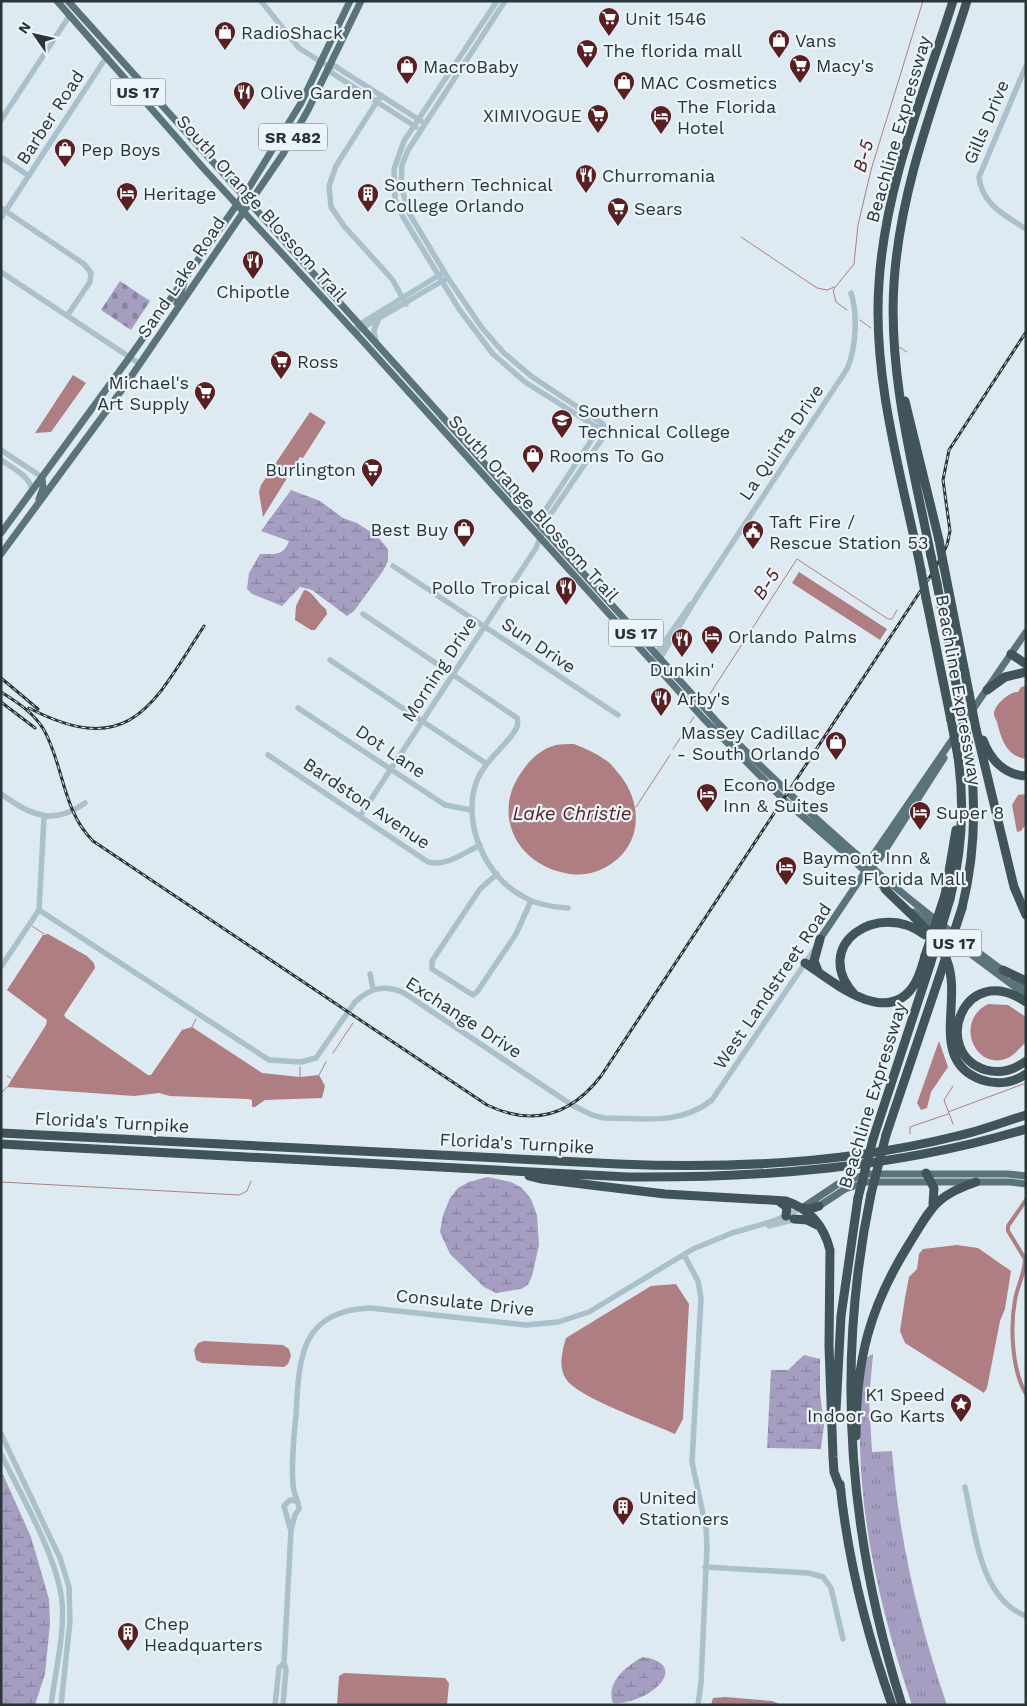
<svg xmlns="http://www.w3.org/2000/svg" width="1027" height="1706" viewBox="0 0 1027 1706" font-family="'Work Sans',sans-serif">
<style>
.grass{fill:url(#grass-tufts)}
.wetland{fill:url(#wetland-marsh)}
.cemetery{fill:url(#cemetery-stones)}
.water{fill:#af7e82}
.lines{fill:none;stroke-linecap:round;stroke-linejoin:round}
.stream{stroke:#af7e82;stroke-width:1}
.canal{stroke:#af7e82;stroke-width:4}
.minor{stroke:#aac0ca;stroke-width:5.5}
.major{stroke:#5b737a;stroke-width:7}
.highway{stroke:#415459;stroke-width:9}
.rail-casing{stroke:#2a3538;stroke-width:3}
.rail{stroke:#ebf4fa;stroke-width:1;stroke-dasharray:4;stroke-linecap:butt}
.highway-bridge{stroke:#415459;stroke-width:9}
.labels{text-anchor:middle;dominant-baseline:central;stroke-width:4.5;stroke-linejoin:round;paint-order:stroke}
.shield{fill:#ebf4fa;stroke:#646e72;stroke-width:1}
.shield-label{font-size:16px;font-weight:bold;fill:#2a3538}
.poi-label{font-size:18px;fill:#2a3538;stroke:#ebf4fa;text-anchor:start}
.street-label{font-size:18px;fill:#2a3538;stroke:#ebf4fa}
.water-label{font-size:19px;font-style:italic;fill:#592023;stroke:#ebf4fa}
</style>
<defs>
<pattern id="grass-tufts" width="24" height="20" patternUnits="userSpaceOnUse" patternTransform="scale(1.25)"><rect width="24" height="20" fill="#a69ec1"/><path d="M3 7l-1-3M5 7V3M7 7l1-3M15 17l-1-3M17 17v-4M19 17l1-3" fill="none" stroke="#87829e"/></pattern>
<pattern id="wetland-marsh" width="20" height="14" patternUnits="userSpaceOnUse" patternTransform="scale(1.25)"><rect width="20" height="14" fill="#a69ec1"/><path d="M1 5h8M5 5V1M11 12h8M15 12V8" fill="none" stroke="#87829e"/></pattern>
<pattern id="cemetery-stones" width="16" height="16" patternUnits="userSpaceOnUse" patternTransform="scale(1.25)"><rect width="16" height="16" fill="#a69ec1"/><path d="M2 7V4a2 2 0 0 1 4 0v3zM10 15v-3a2 2 0 0 1 4 0v3z" fill="#87829e"/></pattern>
</defs>
<rect width="100%" height="100%" fill="#deeaf2"/>
<path class="grass" d="M873,1354l-4,46 3,52 20,-1c7,88 26,170 55,254h-35c-28,-84 -50,-170 -52,-259 -1,-30 1,-58 4,-87z"/>
<path class="wetland" d="M291,490l29,11 23,17 14,5 20,13 11,13v12l-5,10 -29,40 -7,5 -35,-26 -12,-3 -18,19 -30,-12 -5,-5 2,-16 11,-19c15,0 24,2 29,-13l-28,-10z
M488,1177l23,5 11,6 9,11 6,16 2,30 -7,31 -4,9 -7,4 -25,4 -12,-6 -34,-33 -10,-22 3,-17 7,-17 8,-10 11,-6z
M804,1355l16,4v35l4,31 -3,24 -54,-1 4,-78h17z
M1,1470l30,67 18,62 1,25 -5,50 -10,31h-34z
M643,1657c51,8 4,49 -30,46 -8,-20 14,-38 30,-46z"/>
<path class="cemetery" d="M120,281l30,20 -19,29 -30,-20z"/>
<path class="water" d="M73,375l13,8 -35,49 -16,1z
M310,412l16,10 -23,36 -3,-1 -37,60 -4,-25 2,-7z
M799,572l88,57 -7,11 -88,-57z
M304,590c9,1 13,13 22,19l1,5 -12,16h-4l-16,-10 1,-14z
M1026,686v73c-20,-3 -25,-21 -29,-37 -1,-3 -3,-5 -3,-8 0,-9 16,-23 24,-22l3,-5z
M574,744c13,5 23,10 33,17 5,3 9,10 13,14 22,28 23,67 -9,89 -13,9 -30,13 -46,9 -50,-10 -74,-61 -42,-103 7,-11 20,-22 33,-25 5,-1 12,-1 18,-1z
M1026,794v30l-5,7 -4,1 -5,-27 6,-10z
M48,934l39,22 7,7 1,5 -31,47 2,3 82,57h3l31,-45 10,-3 70,46 38,4 19,-2 6,11 -3,12 -57,2 -10,7h-3v-7l-4,-1 -78,-3 -11,-3 -25,3 -127,-9 39,-62 1,-5 -40,-30 36,-55z
M988,1004l20,1 18,12v25c-5,5 -11,12 -18,16 -32,14 -55,-36 -20,-54z
M939,1041l9,26 -17,25 -4,16 -6,2 -4,-7z
M957,1245l21,3 33,23 -6,38 -5,12 -13,67 -3,5 -79,-50 -5,-12 5,-33 4,-21 8,-8 2,-15 4,-5z
M676,1284l13,20 -6,115 -8,15c-23,-11 -97,-36 -109,-55 -8,-12 -4,-28 0,-41l85,-52z
M204,1341l79,4 6,4 2,7 -3,8 -4,3 -82,-4 -6,-3 -2,-10 4,-7z
M344,1673l101,5 4,5 -2,22h-110l2,-29z
M725,1697l47,4 10,4h-71l2,-7z"/>
<g class="lines">
<path class="stream" d="M741,237l76,51 10,2 7,-3
M847,310l-11,-8 -3,-12 21,-26 4,-39 13,-55 52,-169
M860,320l11,8
M899,347l8,5
M706,700l91,-141 91,60h4l5,-9
M690,723l4,-6
M673,749l14,-21
M636,807l34,-52
M32,926l12,8
M192,1027l4,-8
M333,1053l20,-30
M319,1075l7,-13
M7,1076l4,2
M300,1077v-10
M1,1093l6,-6
M948,1112l78,-29
M953,1124l-9,-24 9,-14
M910,1134v-7l38,-13
M1,1182l238,13 8,-4 4,-10"/>
<path class="canal" d="M1026,1200l-18,26v5l17,28c0,14 -8,28 -10,41 -5,27 -3,71 11,94"/>
<path class="minor" d="M261,1l38,47 30,19 3,6 84,54
M497,1l-93,140 -10,28 1,30 8,18 56,92 34,45 32,28 81,51
M505,1l-97,149 -6,15 -1,21 8,27 39,65 34,50 22,25 27,23 72,48 3,9
M1026,66l-47,111c3,28 26,38 47,52
M329,67l6,-1 6,4 80,51
M381,95l-45,71 -7,20 2,21 13,19 48,53 14,25
M1,120l69,-105
M1,157l28,19
M1,208l83,56 7,9 -1,9 -23,34
M1,218l106,-162
M1,272l139,92
M359,330l85,-50
M354,332l6,-8 81,-50
M376,342l-2,-12 4,-9
M1,450l41,27
M1,460c11,8 30,16 31,31
M540,528l6,-19 54,-82
M393,566l225,149
M363,614l154,104c1,4 1,8 -1,11 -10,17 -28,28 -38,49 -18,41 6,99 46,119 13,8 29,10 44,11
M654,657l36,-52
M330,660l157,104
M651,661l11,-6 36,-60 149,-226c9,-20 11,-55 4,-76
M298,708l147,97 26,5
M268,755l160,107c18,5 36,-9 52,-17
M1,794c29,20 51,33 84,9
M360,816l176,-268 14,-33 56,-82
M497,874l-17,15 -48,72v8l41,26 4,-3 39,-58 15,-33
M39,910l230,150 32,2 15,-4 39,-56c15,-14 30,-18 49,-9l168,112 20,10 12,3c39,0 75,8 108,-18l104,-153
M1,967l38,-57 5,-93
M370,974l3,15
M769,1226l27,-7
M684,1255l14,26 3,17 -9,164 14,66 1,18 -6,137 -3,22
M1,1434l59,124 9,29 1,34 -9,84
M1,1454c20,41 57,104 61,148 3,31 -7,71 -11,103
M965,1487c10,43 14,111 61,129
M290,1528l-6,-22 6,-6 6,1
M705,1567l104,6 14,4 8,11 12,51
M275,1705l4,-37 5,-5
M283,1705l3,-36 -2,-6 7,-133 4,-15 4,-6c0,-8 -6,-15 -6,-25 -2,-23 1,-47 3,-69 3,-57 4,-104 74,-107l156,17 32,-3 31,-10 104,-63 39,-16 42,-12 28,-13"/>
<path class="major" d="M57,1l148,169 154,167 344,381 80,81 105,92
M68,1l651,723c88,91 183,174 286,248
M177,303l8,-23
M39,499l4,-11 -1,-11
M1,533l128,-175 121,-172 51,-83 49,-102
M1,554l123,-167 159,-233 25,-44 53,-109
M868,871l10,-10 66,-103
M914,912l112,83
M820,939l45,-67 2,-8 159,-232
M1014,978l12,9
M802,1208l36,-24 29,-10h141l18,2
M816,1208l29,-19 22,-7h143l16,2"/>
<path class="highway" d="M905,401l34,139
M931,556c-18,-90 -43,-182 -37,-273 6,-97 44,-190 73,-282
M944,567l25,126
M921,570c-19,-93 -49,-191 -42,-287 6,-97 45,-190 74,-282
M937,584l23,121
M926,598l25,122
M1011,654l15,10
M987,690l18,-13 21,-5
M976,729l38,158 12,28
M983,740c7,19 21,35 43,36
M885,889c21,22 50,43 62,72 16,40 -19,100 35,119 15,5 31,3 44,-6
M945,895l11,-65
M950,899c12,-47 15,-93 8,-142
M962,908c14,-56 15,-109 6,-166
M805,963c27,18 79,63 107,25 7,-9 10,-21 13,-32
M1003,970l23,11
M818,971l-4,-10 6,-22
M855,995c-46,-50 24,-96 70,-60
M1026,1002c-63,-43 -96,51 -40,68 15,4 28,0 40,-9
M1,1133l617,31c112,5 230,-1 339,-28 23,-5 46,-14 69,-21
M886,1135l53,-157
M873,1139l57,-174
M1,1144l627,33c135,1 268,-9 398,-48
M926,1173l8,15 -1,16
M529,1176l12,3 124,15 121,7c24,8 38,25 44,49l-1,96 4,111 1,15 7,18
M871,1194c-36,172 -22,344 31,511
M780,1202l7,5 -1,9
M802,1208l8,1 9,-3
M794,1219l13,1 10,5
M836,1411l5,-95 17,-118
M856,1436c0,-76 13,-128 53,-192 22,-35 25,-48 67,-62
M840,1484c8,78 26,148 52,221"/>
<g class="rail-casing">
<path id="rail" d="M1,678l37,31
M1,692c16,10 33,21 43,38 20,36 18,80 49,111l394,264c46,22 84,10 114,-29l334,-507 12,-24 3,-14 -7,-51 6,-30 77,-118
M1,702l34,26
M29,708c102,53 125,-5 175,-82"/>
</g>
<use href="#rail" class="rail"/>
<path class="highway-bridge" d="M939,540l5,27
M931,556l6,28
M921,570l5,28
M969,693l7,36
M960,705l8,37
M951,720l7,37
M925,956l20,-61
M930,965l20,-66
M939,978l23,-70
M871,1194l15,-59
M858,1198l15,-59"/>
</g>
<defs>
<g id="supermarket-pin" transform="scale(1.125)"><path d="M0 17L-7.5 6A9.5 9.5 0 1 1 7.5 6Z" fill="#592023" stroke="#ebf4fa"/><path d="M-6-5.5h2.5l.6 2H6L4.5 2H-2.5L-4.4-4H-6ZM-1.5 3.2a1.3 1.3 0 1 0 .1 0ZM3 3.2a1.3 1.3 0 1 0 .1 0Z" fill="#fff"/></g>
<g id="shop-pin" transform="scale(1.125)"><path d="M0 17L-7.5 6A9.5 9.5 0 1 1 7.5 6Z" fill="#592023" stroke="#ebf4fa"/><path d="M-5-2.5h2.3a2.7 3.5 0 0 1 5.4 0H5L5.5 6h-11ZM-1.5-2.5h3a1.5 2.3 0 0 0-3 0Z" fill="#fff"/></g>
<g id="restaurant-pin" transform="scale(1.125)"><path d="M0 17L-7.5 6A9.5 9.5 0 1 1 7.5 6Z" fill="#592023" stroke="#ebf4fa"/><path d="M-5-6h1v4h1v-4h1v4h1v-4h1v5L-1.5 .5V6h-2V.5L-5-1ZM5-6V6H3V1.5H1.5Q1.5-4 5-6Z" fill="#fff"/></g>
<g id="hotel-pin" transform="scale(1.125)"><path d="M0 17L-7.5 6A9.5 9.5 0 1 1 7.5 6Z" fill="#592023" stroke="#ebf4fa"/><path d="M-6-4.5h1.5V1H6V5H4.5V3h-9V5H-6ZM-4 0a1.8 1.8 0 1 1 3.6 0ZM.5 0V-2.5h3Q6-2.5 6 0Z" fill="#fff"/></g>
<g id="building-pin" transform="scale(1.125)"><path d="M0 17L-7.5 6A9.5 9.5 0 1 1 7.5 6Z" fill="#592023" stroke="#ebf4fa"/><path d="M-4-6H4V6H1V3H-1V6H-4ZM-2.5-4.3h1.7v1.8h-1.7ZM.8-4.3h1.7v1.8H.8ZM-2.5-1h1.7V.8h-1.7ZM.8-1h1.7V.8H.8Z" fill="#fff"/></g>
<g id="university-pin" transform="scale(1.125)"><path d="M0 17L-7.5 6A9.5 9.5 0 1 1 7.5 6Z" fill="#592023" stroke="#ebf4fa"/><path d="M0-5L7-2L0 1L-7-2ZM-4 1L0 2.5L4 1V4Q0 6-4 4Z" fill="#fff"/></g>
<g id="civic-pin" transform="scale(1.125)"><path d="M0 17L-7.5 6A9.5 9.5 0 1 1 7.5 6Z" fill="#592023" stroke="#ebf4fa"/><path d="M-.6-6.5H3V-4.5H.6V-3L4-1V1h2V6H-6V1h2V-1L-.6-3ZM-1.2 2.5V6h2.4V2.5Z" fill="#fff"/></g>
<g id="sight-pin" transform="scale(1.125)"><path d="M0 17L-7.5 6A9.5 9.5 0 1 1 7.5 6Z" fill="#592023" stroke="#ebf4fa"/><path d="M0-6L1.8-2.2L6-1.7L2.9 1.2L3.7 5.4L0 3.3L-3.7 5.4L-2.9 1.2L-6-1.7L-1.8-2.2Z" fill="#fff"/></g>
</defs>
<g fill-rule="evenodd">
<use href="#supermarket-pin" x="609" y="18"/>
<use href="#shop-pin" x="225" y="32"/>
<use href="#shop-pin" x="779" y="40"/>
<use href="#supermarket-pin" x="587" y="50"/>
<use href="#supermarket-pin" x="800" y="65"/>
<use href="#shop-pin" x="407" y="66"/>
<use href="#shop-pin" x="624" y="82"/>
<use href="#restaurant-pin" x="244" y="92"/>
<use href="#supermarket-pin" x="598" y="115"/>
<use href="#hotel-pin" x="661" y="116"/>
<use href="#shop-pin" x="65" y="149"/>
<use href="#restaurant-pin" x="586" y="175"/>
<use href="#hotel-pin" x="127" y="193"/>
<use href="#building-pin" x="368" y="194"/>
<use href="#supermarket-pin" x="618" y="208"/>
<use href="#restaurant-pin" x="253" y="261"/>
<use href="#supermarket-pin" x="281" y="361"/>
<use href="#supermarket-pin" x="205" y="392"/>
<use href="#university-pin" x="562" y="420"/>
<use href="#shop-pin" x="533" y="455"/>
<use href="#supermarket-pin" x="372" y="469"/>
<use href="#shop-pin" x="464" y="529"/>
<use href="#civic-pin" x="753" y="531"/>
<use href="#restaurant-pin" x="566" y="587"/>
<use href="#hotel-pin" x="712" y="636"/>
<use href="#restaurant-pin" x="682" y="639"/>
<use href="#restaurant-pin" x="661" y="698"/>
<use href="#shop-pin" x="836" y="742"/>
<use href="#hotel-pin" x="707" y="794"/>
<use href="#hotel-pin" x="920" y="812"/>
<use href="#hotel-pin" x="786" y="867"/>
<use href="#sight-pin" x="961" y="1404"/>
<use href="#building-pin" x="623" y="1507"/>
<use href="#building-pin" x="128" y="1633"/>
</g>
<g class="labels">
<g class="shield">
<rect x="110.5" y="78.5" width="55" height="27" rx="4"/>
<rect x="259" y="123.5" width="68" height="27" rx="4"/>
<rect x="608.5" y="619.5" width="55" height="27" rx="4"/>
<rect x="926.5" y="929.5" width="55" height="27" rx="4"/>
</g>
<g class="shield-label">
<text x="138" y="92">US 17</text>
<text x="293" y="137">SR 482</text>
<text x="636" y="633">US 17</text>
<text x="954" y="943">US 17</text>
</g>
<g class="poi-label">
<text x="625" y="18">Unit 1546</text>
<text x="241" y="32">RadioShack</text>
<text x="795" y="40">Vans</text>
<text x="603" y="50">The florida mall</text>
<text x="816" y="65">Macy's</text>
<text x="423" y="66">MacroBaby</text>
<text x="640" y="82">MAC Cosmetics</text>
<text x="260" y="92">Olive Garden</text>
<text x="677" y="106">The Florida<tspan x="677" dy="21">Hotel</tspan></text>
<text x="582" y="115" text-anchor="end">XIMIVOGUE</text>
<text x="81" y="149">Pep Boys</text>
<text x="602" y="175">Churromania</text>
<text x="384" y="184">Southern Technical<tspan x="384" dy="21">College Orlando</tspan></text>
<text x="143" y="193">Heritage</text>
<text x="634" y="208">Sears</text>
<text x="253" y="291" text-anchor="middle">Chipotle</text>
<text x="297" y="361">Ross</text>
<text x="189" y="382" text-anchor="end">Michael's<tspan x="189" dy="21">Art Supply</tspan></text>
<text x="578" y="410">Southern<tspan x="578" dy="21">Technical College</tspan></text>
<text x="549" y="455">Rooms To Go</text>
<text x="356" y="469" text-anchor="end">Burlington</text>
<text x="769" y="521">Taft Fire /<tspan x="769" dy="21">Rescue Station 53</tspan></text>
<text x="448" y="529" text-anchor="end">Best Buy</text>
<text x="550" y="587" text-anchor="end">Pollo Tropical</text>
<text x="728" y="636">Orlando Palms</text>
<text x="682" y="669" text-anchor="middle">Dunkin'</text>
<text x="677" y="698">Arby's</text>
<text x="820" y="732" text-anchor="end">Massey Cadillac<tspan x="820" dy="21">- South Orlando</tspan></text>
<text x="723" y="784">Econo Lodge<tspan x="723" dy="21">Inn &amp; Suites</tspan></text>
<text x="936" y="812">Super 8</text>
<text x="802" y="857">Baymont Inn &amp;<tspan x="802" dy="21">Suites Florida Mall</tspan></text>
<text x="945" y="1394" text-anchor="end">K1 Speed<tspan x="945" dy="21">Indoor Go Karts</tspan></text>
<text x="639" y="1497">United<tspan x="639" dy="21">Stationers</tspan></text>
<text x="144" y="1623">Chep<tspan x="144" dy="21">Headquarters</tspan></text>
</g>
<g class="street-label">
<text transform="translate(50 117) rotate(-57)">Barber Road</text>
<text transform="translate(986 122) rotate(-67)">Gills Drive</text>
<text transform="translate(898 129) rotate(-74)">Beachline Expressway</text>
<text transform="translate(262 208) rotate(48)">South Orange Blossom Trail</text>
<text transform="translate(181 277) rotate(-56)">Sand Lake Road</text>
<text transform="translate(781 442) rotate(-56)">La Quinta Drive</text>
<text transform="translate(534 508) rotate(48)">South Orange Blossom Trail</text>
<text transform="translate(539 645) rotate(34)">Sun Drive</text>
<text transform="translate(439 669) rotate(-57)">Morning Drive</text>
<text transform="translate(959 690) rotate(80)">Beachline Expressway</text>
<text transform="translate(391 751) rotate(34)">Dot Lane</text>
<text transform="translate(367 803) rotate(34)">Bardston Avenue</text>
<text transform="translate(772 986) rotate(-56)">West Landstreet Road</text>
<text transform="translate(464 1017) rotate(33)">Exchange Drive</text>
<text transform="translate(872 1095) rotate(-73)">Beachline Expressway</text>
<text transform="translate(112 1122) rotate(3)">Florida's Turnpike</text>
<text transform="translate(517 1143) rotate(3)">Florida's Turnpike</text>
<text transform="translate(465 1302) rotate(6)">Consulate Drive</text>
</g>
<g class="water-label">
<text transform="translate(863 156) rotate(-75)">B-5</text>
<text transform="translate(766 584) rotate(-57)">B-5</text>
<text x="572" y="813">Lake Christie</text>
</g>
</g>
<rect width="1027" height="1706" fill="none" stroke="#2a3538" stroke-width="5"/>
<g transform="translate(35 35) rotate(304)" stroke="#ebf4fa" stroke-width="4" paint-order="stroke">
<path d="M0-4L9 19L0 12L-9 19Z" fill="#2a3538"/>
<text y="-8" font-size="14" font-weight="bold" text-anchor="middle" fill="#2a3538">N</text>
</g>
</svg>
